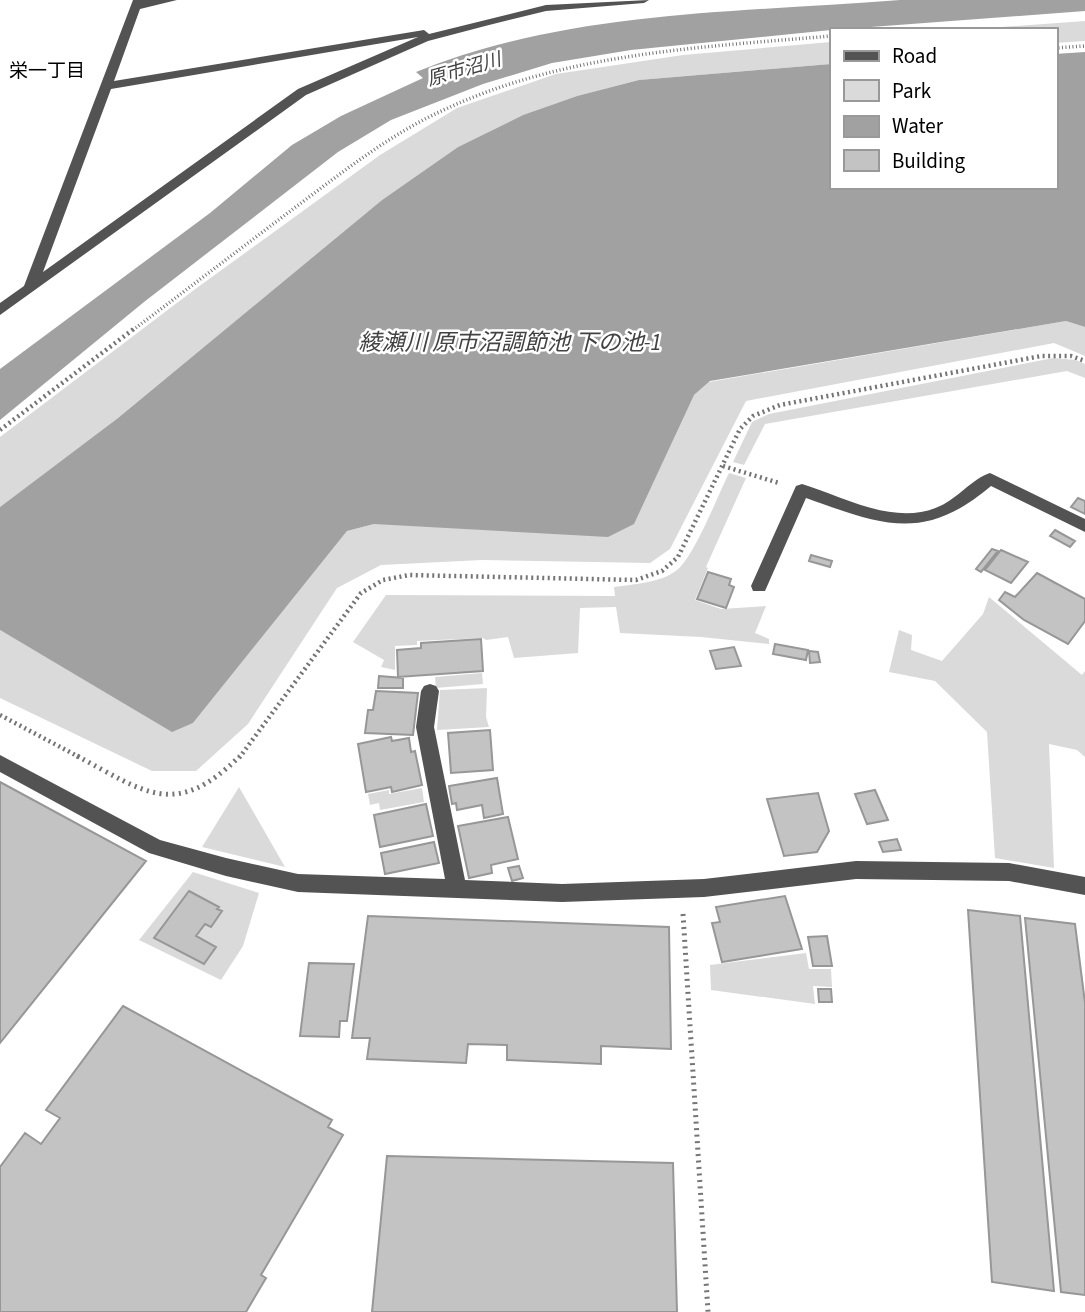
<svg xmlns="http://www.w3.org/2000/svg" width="1085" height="1312" viewBox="0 0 1085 1312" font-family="'Source Sans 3','Noto Sans JP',sans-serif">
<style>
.green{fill:#dadada}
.water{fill:#a1a1a1}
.building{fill:#c3c3c3;stroke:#979797;stroke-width:2}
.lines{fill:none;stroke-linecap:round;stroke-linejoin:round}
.path-far2{stroke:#757575;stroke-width:3.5;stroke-dasharray:1 2.5;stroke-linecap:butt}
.path-far1{stroke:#757575;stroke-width:4.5;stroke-dasharray:2 3.5;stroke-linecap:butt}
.path{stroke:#757575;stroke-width:5;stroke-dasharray:2 4.5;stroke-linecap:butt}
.minor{fill:#535353;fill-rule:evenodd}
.labels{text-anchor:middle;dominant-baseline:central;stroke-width:5;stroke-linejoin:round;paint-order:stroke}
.far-water-label{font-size:19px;font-style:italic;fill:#424242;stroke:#fff}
.far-neighbourhood-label{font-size:19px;fill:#000;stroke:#fff}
.water-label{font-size:23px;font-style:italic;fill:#424242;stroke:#fff}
</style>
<rect width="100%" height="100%" fill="#fff"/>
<path class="green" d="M1085,21v20l-30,2v-13h-96z
M831,42v22l-192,16 -62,16 -54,19 -65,32 -76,53 -264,218 -118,89v-70l194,-147 186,-135 77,-47 99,-34 127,-19z
M1066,321l19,6v29l-31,-13 -308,58 -76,148 -20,14 -168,-3 -101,5 -44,23 -89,136 -52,47h-44l-152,-73v-68l172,101 21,-8 154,-192 27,-7 320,-129 15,-13z
M1053,358l23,2 9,4v14l-18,-7 -302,53 -21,41 -11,-3 19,-40 17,-8z
M729,473l17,5 -40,89 2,1 -13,32 26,9 45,-3 -11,27 14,6v5l-68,-7 -81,-4 -4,-26 -36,1 -2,45 -64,5 -6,-21 -22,3 -3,-2 -66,3v4l-22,1v24l-14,-3 3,-7 -31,-18 33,-47 229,1 -1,-9c20,-3 47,-4 63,-17 17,-13 41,-75 52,-97z
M989,597l93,78 3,-4v86l-8,-7 -28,-6 5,124 -59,-10 -8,-126 -52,-51 -46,-9 10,-42 13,5 -1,15 31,11 41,-47z
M482,673l1,11 -47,4 -1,-11z
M487,688l-1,29 3,10 -52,3 3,-40z
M239,787l46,80 -83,-20z
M422,788l2,14 -44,8 -1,-7 -9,2 -2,-11 21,-4v4z
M193,872l66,21 -16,53 -22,34 -82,-40z
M806,953l3,16h22l1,18 -19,-1 2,18 -104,-14 -1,-25z"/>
<path class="water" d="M900,0h185v11l-254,19 -200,20 -79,13 -69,21 -92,36 -53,32 -194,150 -144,118v-51l210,-156 82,-68 49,-29 82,-38 -7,-6c153,-62 321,-59 484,-72z
M1085,52v275l-19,-6 -356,60 -16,14 -60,129 -26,13 -234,-13 -27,7 -154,192 -21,9 -172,-102v-123l118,-89 264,-218 76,-53 65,-32 54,-19 62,-16 192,-16v123h224v-133z"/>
<path class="building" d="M1078,498l7,3v13l-14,-7z
M1055,530l20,11 -5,6 -20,-11z
M992,549l6,2 -17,21 -5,-3z
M1001,550l27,12 -17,21 -26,-13z
M811,555l21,6 -2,6 -21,-6z
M708,572l23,7 -2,6 5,2 -8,21 -29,-9z
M1037,573l48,26v22l-17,23 -44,-24 -25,-20 6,-8 10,5z
M481,639l2,32 -85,6 -1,-27 24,-2v-5z
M775,644l33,6 -2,10 -33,-6z
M734,647l7,19 -25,3 -6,-18z
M809,651l9,1 2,10 -10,1z
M379,676l24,2v10h-25z
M376,691l42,2 -5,42 -48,-2 3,-23h5z
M490,730l3,40 -42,3 -3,-40z
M391,737l1,4 17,-3 2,14 4,-1 7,34 -30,7 -1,-5 -25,5 -8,-48z
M497,778l6,36 -19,4 -2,-13 -25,5 -1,-7 -4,1 -3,-18z
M0,782l146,79 -146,182z
M875,790l13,30 -21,4 -12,-30z
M818,793l11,38 -12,21 -33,4 -17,-57z
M426,804l7,32 -53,11 -6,-32z
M508,817l10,42 -27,6 1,8 -23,5 -11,-52z
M897,839l4,11 -18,2 -4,-10z
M434,842l5,21 -54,11 -4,-21z
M519,866l4,12 -11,3 -4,-13z
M189,891l30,16 -2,2 5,2 -11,16 -6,-3 -9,12 20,11 -12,17 -50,-26z
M785,896l17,53 -80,13 -10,-39 8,-1 -4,-15z
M968,910l52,6 34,375 -62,-9z
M368,916l301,11 2,122 -70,-3v18l-94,-4v-15l-39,-1 -2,19 -99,-4 3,-21h-18z
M1025,918l50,6 10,79v292l-24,-3z
M827,936l5,30h-19l-5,-29z
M309,963l45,1 -7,57h-7l-1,16 -39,-1z
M818,989h13l1,13h-13z
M123,1006l209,114 -4,7 15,8 -82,140 5,3 -20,34h-246v-145l25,-34 16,11 19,-26 -14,-8z
M387,1156l286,7 4,149h-305z"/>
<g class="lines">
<path class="path-far2" d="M1055,48l30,-2
M133,330c53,-40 107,-81 160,-121 50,-37 98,-76 155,-101 119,-55 255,-61 383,-72"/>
<path class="path-far1" d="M0,430l135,-102
M723,466l56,17
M0,715l81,43
M239,758l122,-165 22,-13 26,-5 227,5 26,-9 16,-14 62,-128 13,-13 27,-11 261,-49h30l14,5"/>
<path class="path" d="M77,756c68,36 98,64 163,0
M683,914l25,398"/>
<path class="minor" d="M133,0h44l-37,9 -26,72 310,-51 5,4 117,-29 103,-5 -5,3 -98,8 -57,14 -61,16 -122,54 -306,220v-12l24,-17zM418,37l-120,52 -255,183 68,-183z
M990,473l95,46v13l-94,-46c-67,57 -109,39 -185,12l-41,93h-12l-2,-5 45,-100 6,-2c42,13 94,43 138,22 18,-8 32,-27 50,-33z
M430,684l6,2 3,5 -5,36 31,153 97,4 142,-5 152,-18 153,2 76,14v18l-76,-14 -153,-2 -152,18 -142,5 -264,-10 -72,-16 -77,-23 -149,-81v-17l160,85 66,18 72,16 147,5 -29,-152 5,-36 3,-5z"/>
</g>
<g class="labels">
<g class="far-water-label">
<text transform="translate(464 70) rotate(-16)">原市沼川</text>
</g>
<g class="far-neighbourhood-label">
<text x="47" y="71">栄一丁目</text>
</g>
<g class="water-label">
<text x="510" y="342">綾瀬川 原市沼調節池 下の池-1</text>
</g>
</g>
<rect x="830" y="28" width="228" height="161" fill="#ffffff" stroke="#999999" stroke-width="2"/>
<rect x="844" y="51" width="35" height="10" fill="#535353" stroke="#999999" stroke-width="2"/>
<text x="892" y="63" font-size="21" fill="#000000">Road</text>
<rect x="844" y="80" width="35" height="21" fill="#dadada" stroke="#999999" stroke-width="2"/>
<text x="892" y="98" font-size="21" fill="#000000">Park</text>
<rect x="844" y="116" width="35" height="21" fill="#a1a1a1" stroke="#999999" stroke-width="2"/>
<text x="892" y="133" font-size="21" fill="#000000">Water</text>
<rect x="844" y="150" width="35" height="21" fill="#c3c3c3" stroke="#999999" stroke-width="2"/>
<text x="892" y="168" font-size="21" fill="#000000">Building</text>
</svg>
